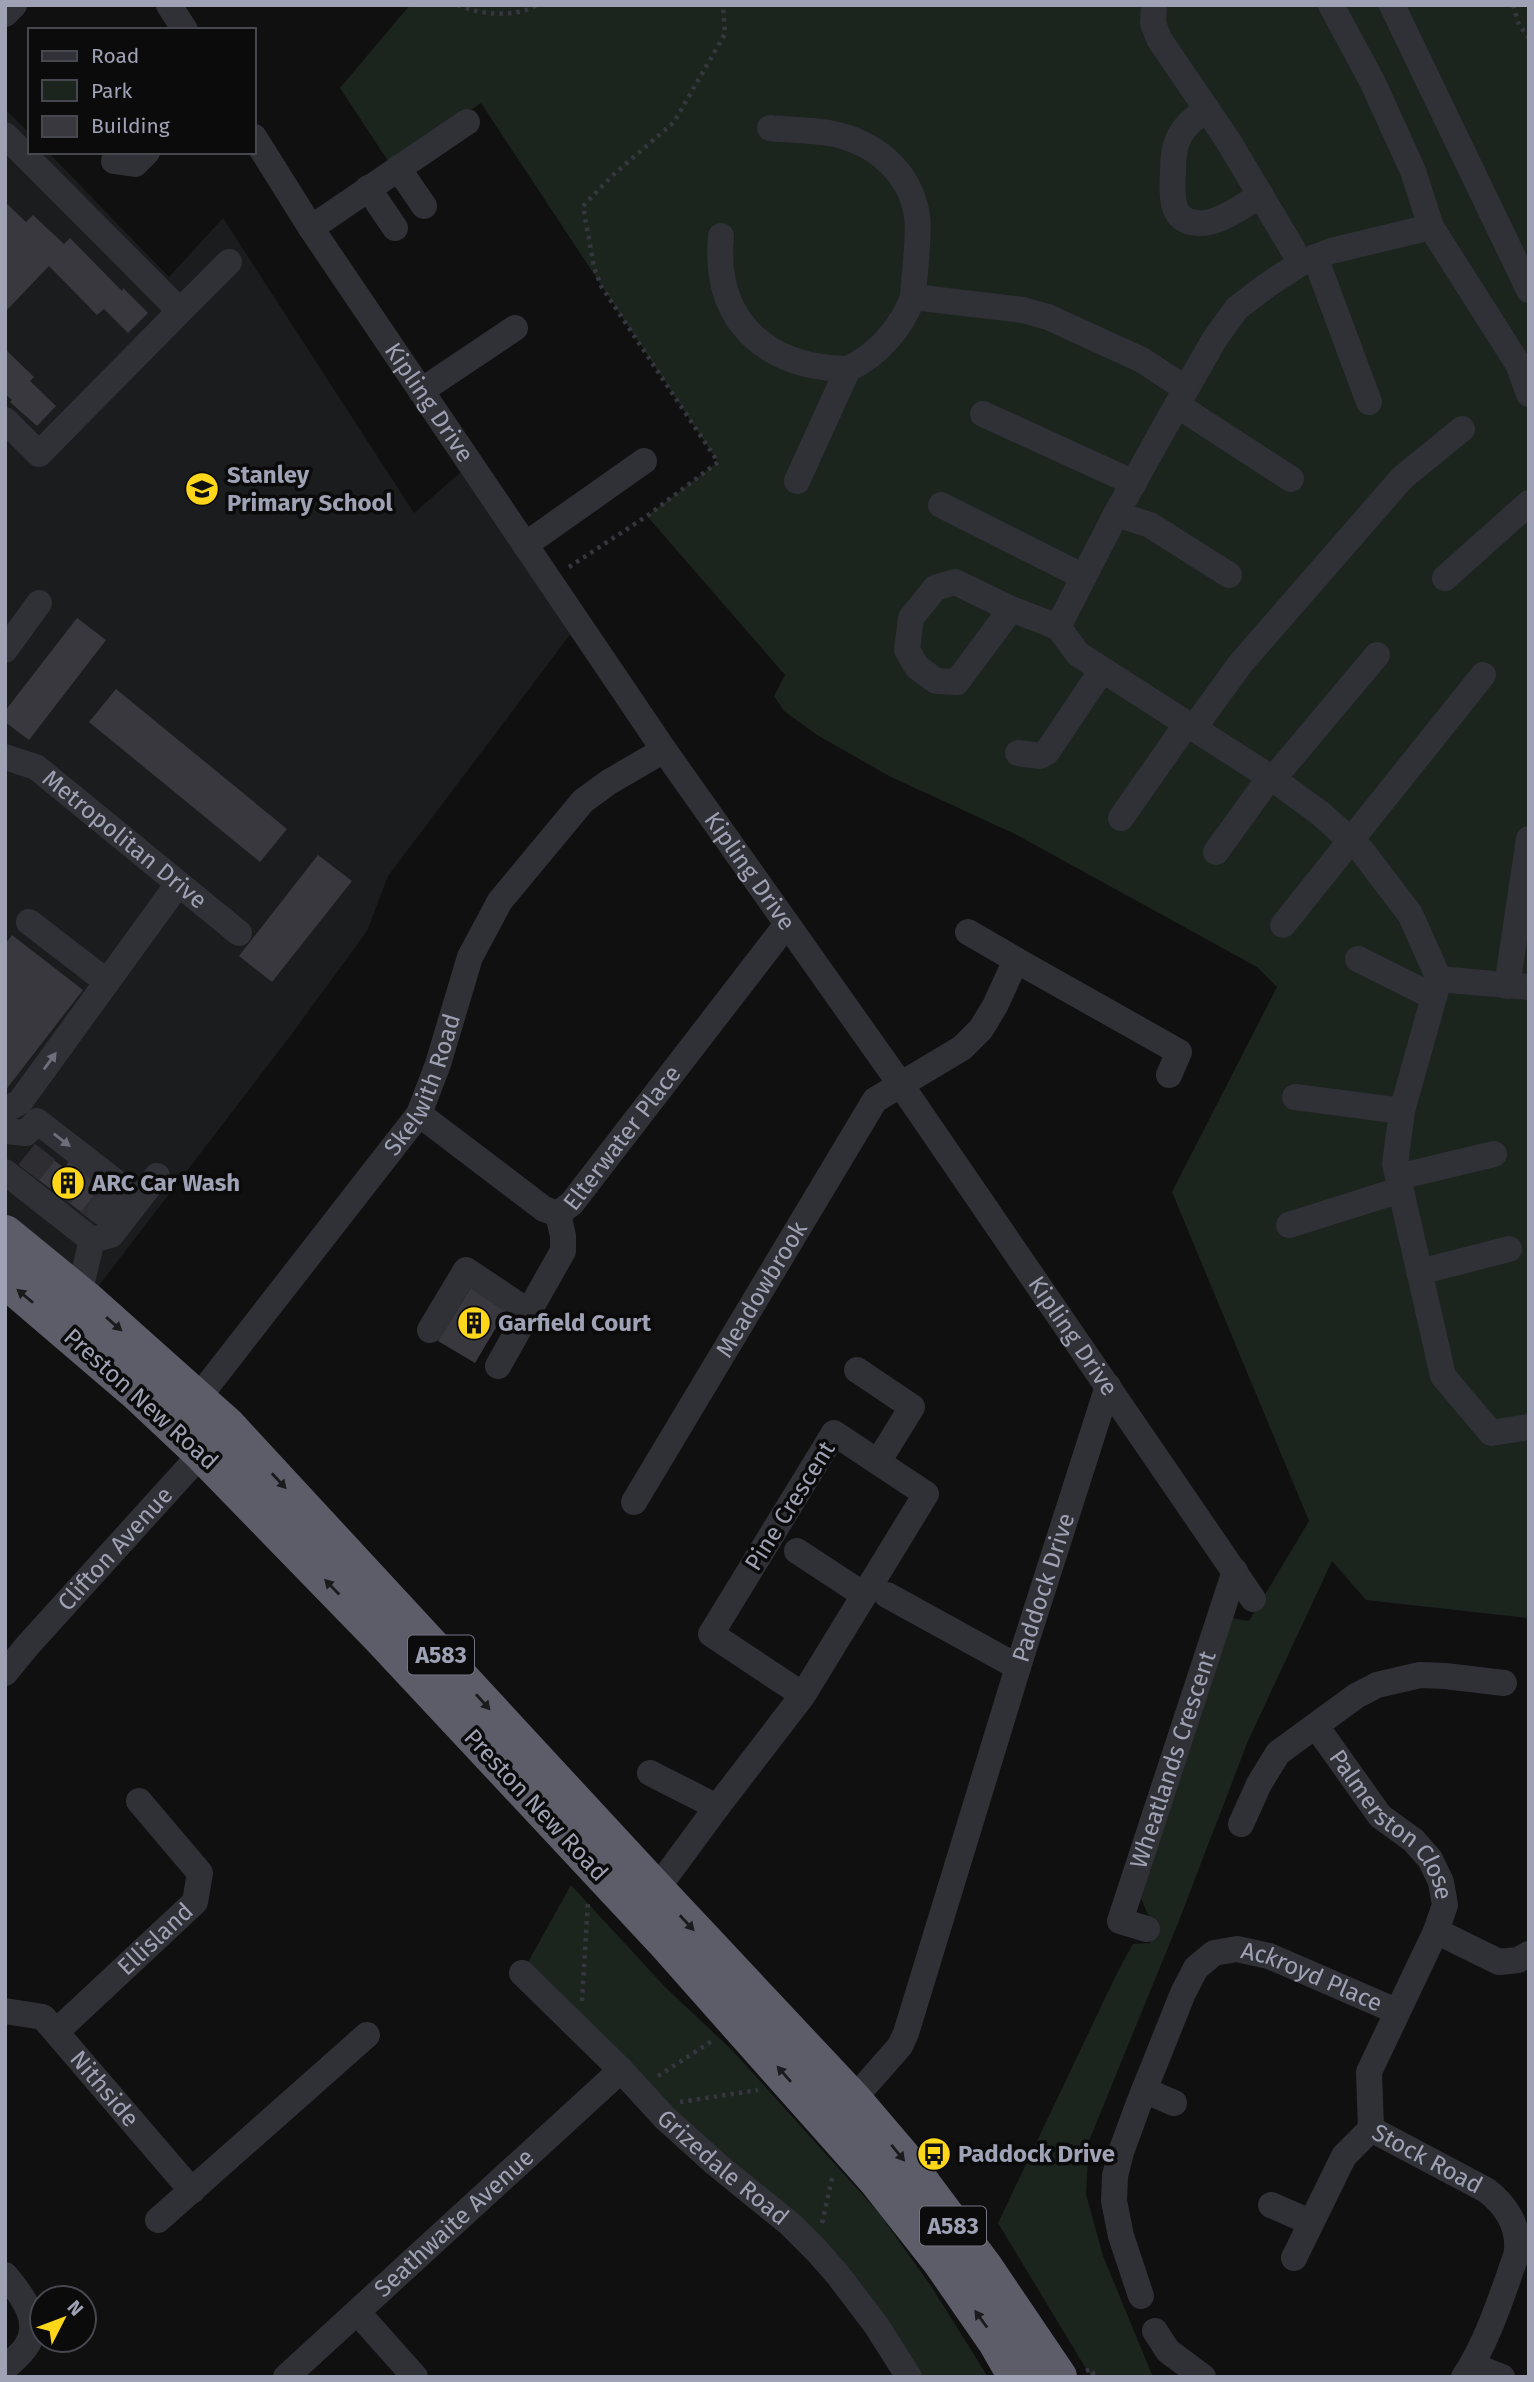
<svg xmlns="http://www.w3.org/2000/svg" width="1534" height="2382" viewBox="0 0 1534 2382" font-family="'Fira Sans',sans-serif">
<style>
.built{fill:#1b1c1e}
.green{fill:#1c241e}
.building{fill:#39383e}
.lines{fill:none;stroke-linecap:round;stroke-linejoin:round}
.minor-tunnel{stroke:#2d2d32;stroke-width:26;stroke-dasharray:26 13;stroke-linecap:butt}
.path{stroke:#36373e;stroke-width:4.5;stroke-dasharray:3.5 5;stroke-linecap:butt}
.minor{stroke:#303037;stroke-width:26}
.highway{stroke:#5c5d68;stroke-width:38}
.oneway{fill:#6d6f7c}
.oneway2{fill:#1b1b1e}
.labels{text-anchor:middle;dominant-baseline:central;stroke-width:7;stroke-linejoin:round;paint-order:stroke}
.shield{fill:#0b0b0c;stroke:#737582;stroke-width:2}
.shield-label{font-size:23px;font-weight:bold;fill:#9fa2b4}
.street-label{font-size:24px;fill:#9fa2b4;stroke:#0b0b0c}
.poi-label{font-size:24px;font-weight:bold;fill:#9fa2b4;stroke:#0b0b0c;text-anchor:start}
</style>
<rect width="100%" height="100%" fill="#101011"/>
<path class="built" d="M5,109l25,25v18h18l121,125 54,-59 191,295 56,-49 108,160 -190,252 -21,55 -76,104 -204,266 -82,-67z"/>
<path class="green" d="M410,5h1119v1613l-163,-18 -34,-39 -84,180 -70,182 -89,218 -3,53 17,62 50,121h-62l-93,-154 119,-250 16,-29 17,-1 7,-21 -10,-9 -6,-15 90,-280 18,3 60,-100 -137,-329 105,-205 -20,-20 -242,-133 -124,-57 -74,-42 -33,-24 -10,-15 11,-21 -138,-159 71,-54 -237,-359 -91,61 -50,-76z
M571,1885l94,102 68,64 146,162 52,73 57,91h-79l-33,-52 -354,-352z"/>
<path class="building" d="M5,202l21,20 7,-7 31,29 6,-6 52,53 1,-3 25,25 -20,20 -24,-24 -7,6 -48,-49 -44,46z
M5,349l29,28 -4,4 26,25 -19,20 -27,-24 2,-2 -7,-6z
M77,618l29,22 -77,100 -24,-18v-11z
M116,689l171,140 -27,33 -171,-140z
M318,855l34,26 -80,101 -33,-26z
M12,935l71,55 -78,101v-147z
M35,1145l29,23 7,-9 25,19 -8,10 18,14 -13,19 -74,-56z
M473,1284l36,22 -34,57 -37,-22z"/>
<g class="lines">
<path class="minor-tunnel" d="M27,1154l73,57"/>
<path class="path" d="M458,5c22,10 58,13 79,0
M1513,5l6,20 10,13
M569,567l78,-51 71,-54 -117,-176 -7,-19 -11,-61 29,-30 62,-54 51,-88 -2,-29
M582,2001l6,-100
M658,2076l57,-37
M680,2102l78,-12
M822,2223l11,-49
M1086,2371l5,-2 4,8"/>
<g class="minor">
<path d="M169,5l16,25"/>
<path d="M1154,5l-1,18 6,16 68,100 74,124"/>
<path d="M1331,5l41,76 41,90 18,56"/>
<path d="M1392,5l137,285"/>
<path d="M5,14l9,-9"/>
<path d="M1207,109c-14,10 -26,19 -31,36 -3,8 -3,18 -3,27 -1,21 -4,49 24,51 21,2 47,-18 64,-28"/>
<path d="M770,128c19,2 40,2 59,5 44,8 81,37 88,83 3,20 -3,59 -4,81"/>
<path d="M5,135l175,176 49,-49"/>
<path id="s1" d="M254,137l57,91 353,522 237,335 352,514"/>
<path d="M114,161l21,3 12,-12"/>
<path d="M398,168l26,38"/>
<path d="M368,188l27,40"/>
<path d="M311,228l156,-106"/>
<path d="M721,236c-8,85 45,132 127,133"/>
<path d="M1315,257l54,145"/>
<path d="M421,391l94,-63"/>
<path d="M1529,394l-11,-30 -87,-137 -100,24 -30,12 -35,23 -29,22 -23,32 -37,65 -61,109 -58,113 20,27 195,125 47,34 42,38 48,63 29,65 -37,132 -7,53 48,212 48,57 38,-6"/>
<path d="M1177,405l114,74"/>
<path d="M983,414l151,69"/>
<path d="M5,420l34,34 141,-143"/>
<path d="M797,481l51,-112c30,-14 54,-42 65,-72l110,13 25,7 94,43 44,29"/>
<path d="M941,505l143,72"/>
<path d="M1116,514l34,11 79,50"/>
<path d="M525,545l119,-84"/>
<path d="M1445,578l84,-75"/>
<path d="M1011,609l-54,73 -21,-1 -19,-14 -10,-17 4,-32 24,-30 20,-6 56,27 47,18"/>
<path d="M5,650l34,-47"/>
<path d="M1193,729l48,-66 161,-185 60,-49"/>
<path d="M1018,753l22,3 7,-4 55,-82"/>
<path id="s2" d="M5,757l31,10 203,166"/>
<path d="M1273,779l104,-124"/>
<path d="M1121,818l65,-93"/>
<path d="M1216,852l54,-75"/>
<path d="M29,922l78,60"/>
<path d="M1283,925l200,-250"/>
<path d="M968,932l48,28"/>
<path d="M1358,959l76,38"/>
<path d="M1439,979l90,8"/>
<path d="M1507,986l22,-147"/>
<path d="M1295,1097l107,14"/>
<path d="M5,1110l15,-8 158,-218"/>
<path d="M419,1114l125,95 14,5"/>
<path d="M5,1131l21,2 11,-12 85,66 -19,26 -3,-2"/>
<path d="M5,1172l87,68"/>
<path d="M1398,1177l96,-23"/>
<path id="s3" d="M558,1214l14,-11 215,-279"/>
<path d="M1289,1225l111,-35"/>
<path d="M92,1240l19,-5 46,-59"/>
<path d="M1419,1272l90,-23"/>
<path d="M79,1294l13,-54"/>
<path d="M430,1330l36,-60 63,42"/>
<path d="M498,1366l65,-115v-15l-5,-22"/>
<path d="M857,1370l55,37 -34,55"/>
<path id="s4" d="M187,1412l232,-298 19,-50 32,-107 30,-56 83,-100 26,-19 55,-32"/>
<path id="s5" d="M634,1502l241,-402 87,-52 19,-19 14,-23 21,-46 163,92 -10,23"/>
<path d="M797,1551l67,44"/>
<path d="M887,1595l131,72"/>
<path id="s6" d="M5,1673l23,-28 184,-203"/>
<path id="s7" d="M1316,1726l64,90 33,24 17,19 11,23 4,23 -9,26 -67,141 2,57 115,61c19,14 33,35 31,60 -1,9 -6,18 -8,26 -12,34 -25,71 -45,101"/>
<path d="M650,1773l67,34"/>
<path d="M1241,1824l18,-40 19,-31 78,-57 21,-11 43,-10 25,1 59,7"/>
<path d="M656,1890l61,-83 86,-112 123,-201 -92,-61 -123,201 92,61"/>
<path id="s8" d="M1147,1929l-27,-8 115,-350"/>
<path d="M1436,1931l63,31 19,-2 11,-6"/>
<path id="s9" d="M522,1973l99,97 43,47 52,47 74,60 27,27 21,24 38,50 33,52"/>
<path id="s10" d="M5,2011l38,6 149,174"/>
<path id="s11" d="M56,2032l139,-130 5,-29 -61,-72"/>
<path d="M1144,2090l30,13"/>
<path id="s12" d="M843,2111l57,-65 6,-13 112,-366 90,-281"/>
<path d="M1271,2205l39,17"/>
<path d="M158,2220l209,-185"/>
<path d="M1294,2258l50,-102 27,-27"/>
<path d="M5,2275c17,20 39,48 20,73 -6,8 -13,14 -20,20"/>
<path id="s13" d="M1141,2296l-20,-60 -7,-35 1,-25 6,-24 18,-49 44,-110 13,-25 18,-15 23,-4 32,7 127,55"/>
<path d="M358,2313l57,64"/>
<path d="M1155,2331l13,20 35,26"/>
<path d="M1472,2365l30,12"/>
<path id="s14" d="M286,2377l335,-307"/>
</g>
<path class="highway" d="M5,1234l82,67 140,125 429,464 198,211 47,55 82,110 75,111
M5,1279l131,112 66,62 178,183 284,304 214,241 63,80 56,81 20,35"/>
</g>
<defs><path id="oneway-solid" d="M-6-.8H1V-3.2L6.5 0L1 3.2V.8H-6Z" transform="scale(1.75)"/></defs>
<g class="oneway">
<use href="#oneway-solid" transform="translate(50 1061) rotate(-54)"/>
<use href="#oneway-solid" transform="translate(62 1140) rotate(38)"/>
</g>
<g class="oneway2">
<use href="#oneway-solid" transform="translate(25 1296) rotate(-140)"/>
<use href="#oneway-solid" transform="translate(114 1324) rotate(41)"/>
<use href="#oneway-solid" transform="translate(279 1481) rotate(47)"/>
<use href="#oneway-solid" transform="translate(332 1587) rotate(-134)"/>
<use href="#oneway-solid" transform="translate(483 1702) rotate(48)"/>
<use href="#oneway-solid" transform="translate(687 1923) rotate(47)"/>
<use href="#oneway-solid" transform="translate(784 2074) rotate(-131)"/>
<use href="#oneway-solid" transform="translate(898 2153) rotate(51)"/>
<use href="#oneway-solid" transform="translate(981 2319) rotate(-126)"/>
</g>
<defs>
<g id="school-disc" transform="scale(1.75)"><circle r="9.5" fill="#ffd71a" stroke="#0b0b0c"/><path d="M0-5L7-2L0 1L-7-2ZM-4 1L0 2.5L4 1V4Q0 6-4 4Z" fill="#111"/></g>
<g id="building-disc" transform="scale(1.75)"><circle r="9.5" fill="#ffd71a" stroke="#0b0b0c"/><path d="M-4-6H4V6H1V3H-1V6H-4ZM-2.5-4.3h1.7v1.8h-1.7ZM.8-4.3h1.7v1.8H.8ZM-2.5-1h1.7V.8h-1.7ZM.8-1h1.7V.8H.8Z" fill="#111"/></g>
<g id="bus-disc" transform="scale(1.75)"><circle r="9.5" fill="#ffd71a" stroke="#0b0b0c"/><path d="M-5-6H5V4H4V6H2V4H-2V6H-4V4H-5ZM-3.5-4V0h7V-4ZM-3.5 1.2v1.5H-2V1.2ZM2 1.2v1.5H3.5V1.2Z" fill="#111"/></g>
</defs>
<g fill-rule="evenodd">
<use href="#school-disc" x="202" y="489"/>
<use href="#building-disc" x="68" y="1183"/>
<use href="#building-disc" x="474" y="1323"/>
<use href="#bus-disc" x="934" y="2154"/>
</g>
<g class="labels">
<g class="shield">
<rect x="408" y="1635.5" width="66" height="39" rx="5"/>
<rect x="920" y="2206.5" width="66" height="39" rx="5"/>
</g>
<g class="shield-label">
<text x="441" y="1655">A583</text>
<text x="953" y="2226">A583</text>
</g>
<g class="street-label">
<text stroke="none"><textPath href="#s1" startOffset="318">Kipling Drive</textPath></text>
<text stroke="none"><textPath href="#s2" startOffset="147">Metropolitan Drive</textPath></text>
<text stroke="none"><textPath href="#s1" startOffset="886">Kipling Drive</textPath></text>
<text stroke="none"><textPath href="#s4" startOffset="406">Skelwith Road</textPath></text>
<text stroke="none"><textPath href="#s3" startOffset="100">Elterwater Place</textPath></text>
<text stroke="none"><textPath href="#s5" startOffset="248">Meadowbrook</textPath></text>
<text stroke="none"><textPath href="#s1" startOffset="1452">Kipling Drive</textPath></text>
<text transform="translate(141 1399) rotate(42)">Preston New Road</text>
<text transform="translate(790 1506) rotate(-58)">Pine Crescent</text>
<text stroke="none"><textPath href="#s6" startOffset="166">Clifton Avenue</textPath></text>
<text stroke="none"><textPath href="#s12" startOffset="567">Paddock Drive</textPath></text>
<text stroke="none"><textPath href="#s8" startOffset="198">Wheatlands Crescent</textPath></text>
<text transform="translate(536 1805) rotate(47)">Preston New Road</text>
<text stroke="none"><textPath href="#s7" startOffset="126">Palmerston Close</textPath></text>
<text stroke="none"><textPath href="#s11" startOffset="136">Ellisland</textPath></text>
<text stroke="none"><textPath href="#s13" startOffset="474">Ackroyd Place</textPath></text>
<text stroke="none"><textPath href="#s10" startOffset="133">Nithside</textPath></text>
<text stroke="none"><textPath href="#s7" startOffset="530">Stock Road</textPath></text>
<text stroke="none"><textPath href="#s9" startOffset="280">Grizedale Road</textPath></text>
<text stroke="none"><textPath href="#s14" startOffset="228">Seathwaite Avenue</textPath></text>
</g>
<g class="poi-label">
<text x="227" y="475">Stanley<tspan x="227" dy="28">Primary School</tspan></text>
<text x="92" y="1183">ARC Car Wash</text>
<text x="498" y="1323">Garfield Court</text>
<text x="958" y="2154">Paddock Drive</text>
</g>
</g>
<rect width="1534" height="2382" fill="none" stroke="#9fa2b4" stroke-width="14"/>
<rect x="28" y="28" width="228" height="126" fill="#0b0b0c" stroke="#46474f" stroke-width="2"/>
<rect x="42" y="51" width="35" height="10" fill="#303037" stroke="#46474f" stroke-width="2"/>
<text x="91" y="63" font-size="21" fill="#9fa2b4">Road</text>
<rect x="42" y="80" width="35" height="21" fill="#1c241e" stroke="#46474f" stroke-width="2"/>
<text x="91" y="98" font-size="21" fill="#9fa2b4">Park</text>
<rect x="42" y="116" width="35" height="21" fill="#39383e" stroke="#46474f" stroke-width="2"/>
<text x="91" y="133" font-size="21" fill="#9fa2b4">Building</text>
<g transform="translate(63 2319) rotate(48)"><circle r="33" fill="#0b0b0c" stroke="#46474f" stroke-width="2"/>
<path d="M0-5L12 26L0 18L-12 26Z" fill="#ffd71a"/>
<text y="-10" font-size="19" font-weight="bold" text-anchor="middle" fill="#9fa2b4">N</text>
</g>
</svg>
